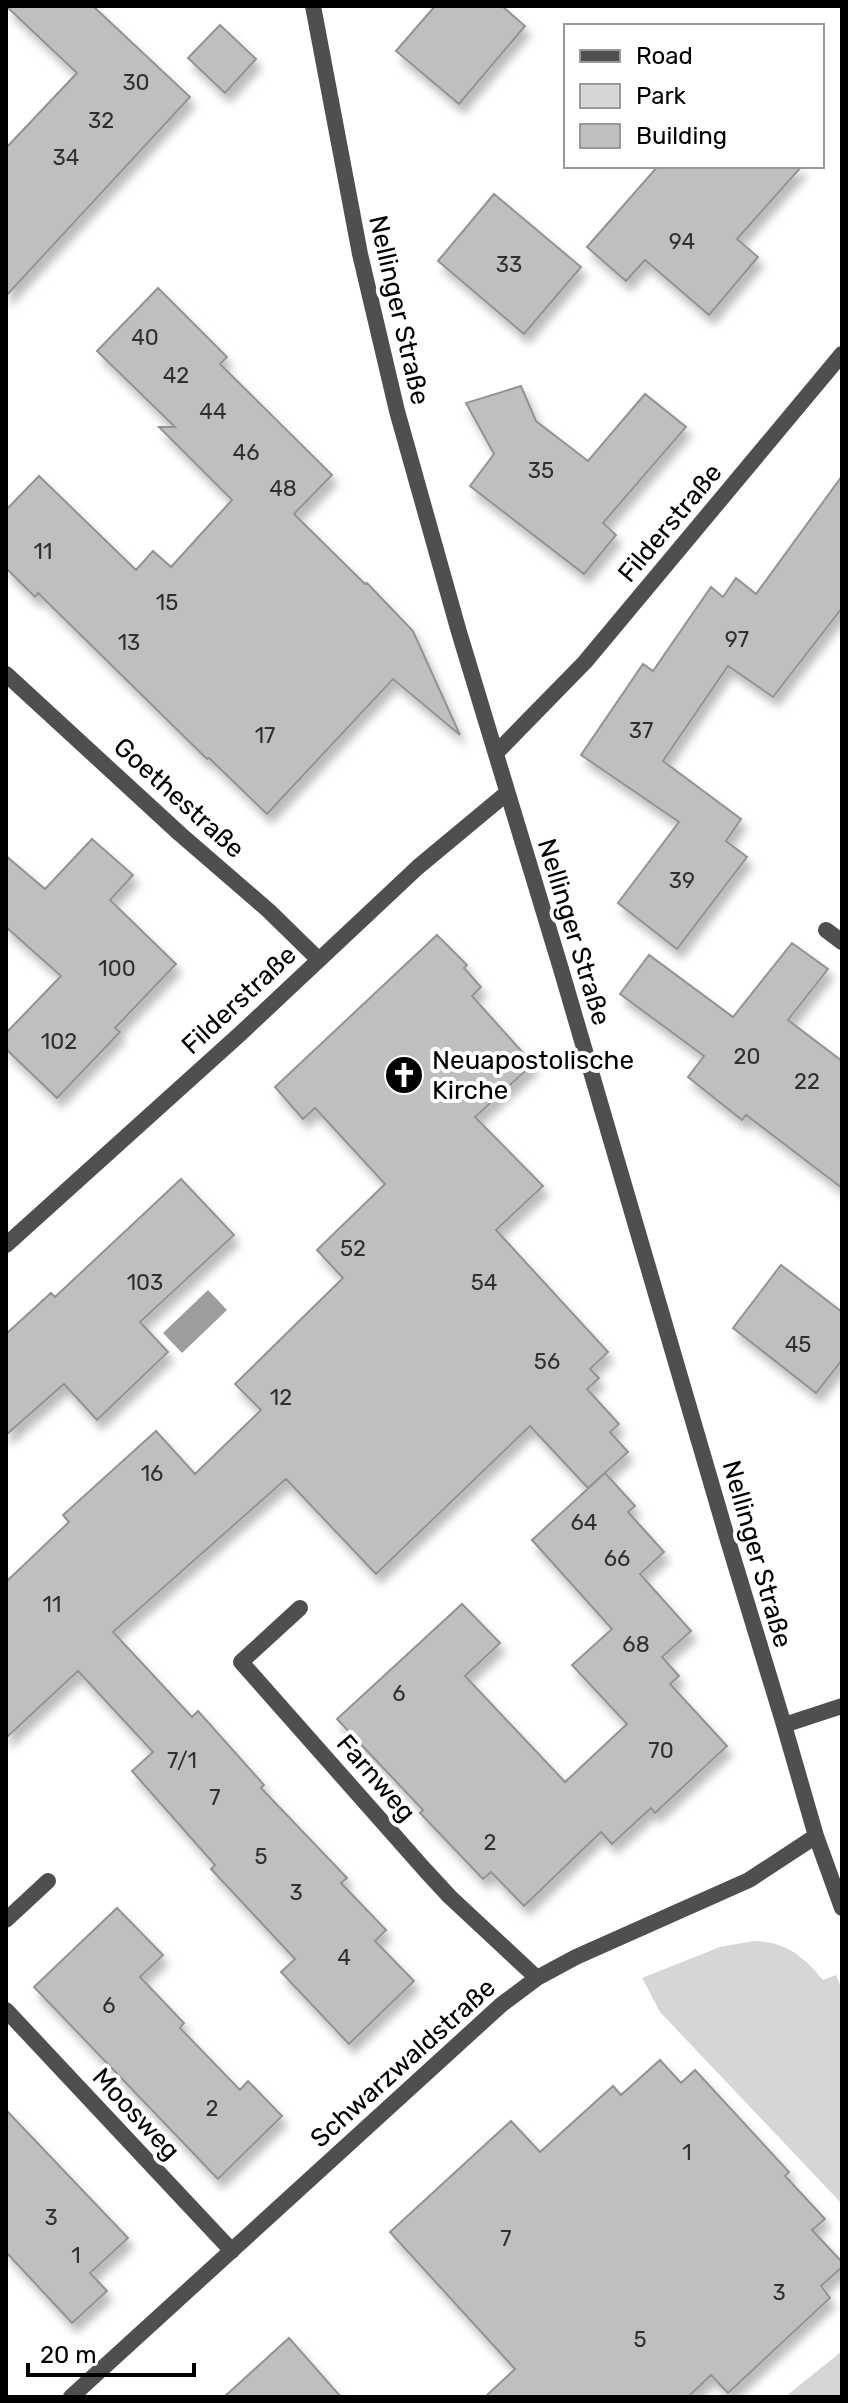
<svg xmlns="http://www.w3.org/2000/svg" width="848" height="2403" viewBox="0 0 848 2403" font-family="Rubik,sans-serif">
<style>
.green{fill:#d6d6d6}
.water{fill:#9d9d9d}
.building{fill:#bfbfbf;stroke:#939393;stroke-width:2;filter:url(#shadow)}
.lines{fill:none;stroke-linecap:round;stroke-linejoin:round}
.street{stroke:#4f4f4f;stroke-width:16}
.labels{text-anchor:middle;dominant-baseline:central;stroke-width:8;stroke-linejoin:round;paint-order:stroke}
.number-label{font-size:22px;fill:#303030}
.street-label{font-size:26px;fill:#000;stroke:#fff}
.poi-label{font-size:26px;fill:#000;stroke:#fff;text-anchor:start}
</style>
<defs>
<filter id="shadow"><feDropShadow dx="5" dy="9" stdDeviation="4" flood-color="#0004"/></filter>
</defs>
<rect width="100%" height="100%" fill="#fff"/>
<path class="green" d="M754,1941c32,1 49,15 69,39l13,-5 6,15v214l-182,-192 -18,-34 78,-31z
M842,2351v46h-57z"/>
<path class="water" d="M208,1290l19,20 -45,43 -19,-20z"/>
<path class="building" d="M6,6h87l97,91 -184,199v-148l71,-75z
M435,6h67l23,20 -66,78 -63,-53z
M220,25l36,34 -31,34 -37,-35z
M658,166h144l-65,73 21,18 -49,58 -64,-55 -19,21 -39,-34z
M494,194l87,73 -57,67 -86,-73z
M158,288l69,69 -7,7 112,111 -38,39 71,70 2,-1 46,48 47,104 -67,-56 -126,135 -58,-56 -2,1 -169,-166 -3,4 -29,-29v-58l33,-34 97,94 17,-19 18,16 61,-67 -73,-73h16l-78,-76z
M521,386l15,35 52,40 57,-67 41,33 -83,96 13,12 -32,39 -114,-88 24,-32 -28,-51z
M842,476v132l-69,89 -45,-31 -65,95 78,58 -15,22 21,16 -70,92 -59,-46 61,-81 -98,-67 62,-91 10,7 58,-84 12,10 13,-19 20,16z
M92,839l41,36 -23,25 66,64 -61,64 5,4 -63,66 -51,-49v-16l55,-57 -55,-49v-71l39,33z
M437,935l30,30 -3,3 17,19 -9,9 61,68 -58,53 68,69 -47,44 112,122 -18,17 9,9 -12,11 32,35 -9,8 18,20 -40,36 -58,-62 -154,148 -90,-95 -173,153 79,85 6,-6 66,74 -3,3 86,90 -6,5 45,47 -11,11 39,40 -65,63 -68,-72 14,-13 -84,-90 4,-4 -83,-94 21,-19 -75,-81 -72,67v-156l63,-60 -6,-7 93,-84 39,43 66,-64 -26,-26 108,-106 -26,-28 68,-66 -70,-76 -12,11 -28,-32z
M792,943l36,26 -40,51 54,41v127l-96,-73 -4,5 -54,-43 16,-21 -84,-62 29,-39 84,62z
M181,1179l53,56 -94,87 28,30 -71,68 -33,-36 -58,51v-101l45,-41 4,4z
M781,1265l61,47v48l-26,33 -83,-65z
M605,1473l30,33 -7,6 36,40 -24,22 51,57 -29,26 17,19 -9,8 57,62 -72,67 -4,-5 -39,36 -11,-12 -77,74 -33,-34 -8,7 -63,-66 3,-3 -86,-91 125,-115 38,39 -35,33 100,106 62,-58 -55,-59 40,-36 -80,-89z
M117,1908l46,47 -23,22 44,46 -4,5 60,62 8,-9 34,35 -64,63 -184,-192z
M660,2060l21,23 14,-13 94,102 -4,4 40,43 -13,11 30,32v5l-21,19 9,12 -102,95 -17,-18 -23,22h-203l30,-28 -125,-137 121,-111 29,31 73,-66 8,9z
M6,2110l122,128 -38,35 17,18 -35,32 -66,-71z
M289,2338l52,59h-117z"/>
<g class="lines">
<path class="street" d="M313,6l47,248 37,157 62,221 102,337 168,575 55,181 32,111 26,72
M6,674l174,160 89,77 49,48
M496,753l89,-91 257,-308
M826,930l16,12
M6,1245l234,-211 178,-167 89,-74
M300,1608l-59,54 184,208 25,27 87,81
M784,1725l58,-19
M6,1920l42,-39
M6,2010l226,241
M71,2397l430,-392 36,-27 39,-21 173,-77 67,-44"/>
</g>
<defs>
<g id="church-disc" transform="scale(2)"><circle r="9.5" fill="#000" stroke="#fff"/><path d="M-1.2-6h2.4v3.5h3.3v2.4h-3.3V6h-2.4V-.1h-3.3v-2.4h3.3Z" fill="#fff"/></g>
</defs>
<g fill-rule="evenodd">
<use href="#church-disc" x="404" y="1075"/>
</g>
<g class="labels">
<g class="number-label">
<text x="136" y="82">30</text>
<text x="101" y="120">32</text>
<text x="66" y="157">34</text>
<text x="682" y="241">94</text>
<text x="509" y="264">33</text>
<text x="145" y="337">40</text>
<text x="176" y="375">42</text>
<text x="213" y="411">44</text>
<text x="246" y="452">46</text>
<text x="541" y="470">35</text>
<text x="283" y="488">48</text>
<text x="43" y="551">11</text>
<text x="167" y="602">15</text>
<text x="737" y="639">97</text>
<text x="129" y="642">13</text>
<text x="641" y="730">37</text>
<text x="265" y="735">17</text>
<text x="682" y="880">39</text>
<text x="117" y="968">100</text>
<text x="59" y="1041">102</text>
<text x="747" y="1056">20</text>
<text x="807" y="1081">22</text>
<text x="353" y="1248">52</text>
<text x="145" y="1282">103</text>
<text x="484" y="1282">54</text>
<text x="798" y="1344">45</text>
<text x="547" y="1361">56</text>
<text x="281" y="1397">12</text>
<text x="152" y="1473">16</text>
<text x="584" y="1522">64</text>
<text x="617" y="1558">66</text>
<text x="52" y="1604">11</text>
<text x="636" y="1644">68</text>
<text x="399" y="1693">6</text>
<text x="661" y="1750">70</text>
<text x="182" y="1760">7/1</text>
<text x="215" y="1797">7</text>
<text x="490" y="1842">2</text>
<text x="261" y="1856">5</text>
<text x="296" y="1892">3</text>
<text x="344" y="1957">4</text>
<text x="109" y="2005">6</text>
<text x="212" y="2108">2</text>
<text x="687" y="2152">1</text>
<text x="51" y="2217">3</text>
<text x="506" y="2238">7</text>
<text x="76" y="2255">1</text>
<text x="779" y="2292">3</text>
<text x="640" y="2339">5</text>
</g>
<g class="street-label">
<text transform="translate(399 310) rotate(77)">Nellinger Straße</text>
<text transform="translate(670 523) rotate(-50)">Filderstraße</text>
<text transform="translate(179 798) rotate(42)">Goethestraße</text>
<text transform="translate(574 932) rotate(73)">Nellinger Straße</text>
<text transform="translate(239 1000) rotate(-43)">Filderstraße</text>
<text transform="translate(757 1554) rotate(74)">Nellinger Straße</text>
<text transform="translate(376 1778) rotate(49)">Farnweg</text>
<text transform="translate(403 2063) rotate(-42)">Schwarzwaldstraße</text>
<text transform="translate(136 2114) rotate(47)">Moosweg</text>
</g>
<g class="poi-label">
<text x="432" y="1060">Neuapostolische<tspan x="432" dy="30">Kirche</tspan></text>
</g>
</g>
<rect width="848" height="2403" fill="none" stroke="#000000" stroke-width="16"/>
<rect x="564" y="24" width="260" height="144" fill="#ffffff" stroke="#999999" stroke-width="2"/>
<rect x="580" y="50" width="40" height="12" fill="#4f4f4f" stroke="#999999" stroke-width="2"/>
<text x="636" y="64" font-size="24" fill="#000000">Road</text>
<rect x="580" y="84" width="40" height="24" fill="#d6d6d6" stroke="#999999" stroke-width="2"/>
<text x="636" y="104" font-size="24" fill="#000000">Park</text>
<rect x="580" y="124" width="40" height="24" fill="#bfbfbf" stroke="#999999" stroke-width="2"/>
<text x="636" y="144" font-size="24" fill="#000000">Building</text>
<path d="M28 2363v12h166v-12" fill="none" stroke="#000000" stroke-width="4"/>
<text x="40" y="2363" font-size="24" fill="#000000" stroke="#ffffff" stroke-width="6" paint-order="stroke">20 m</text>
</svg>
